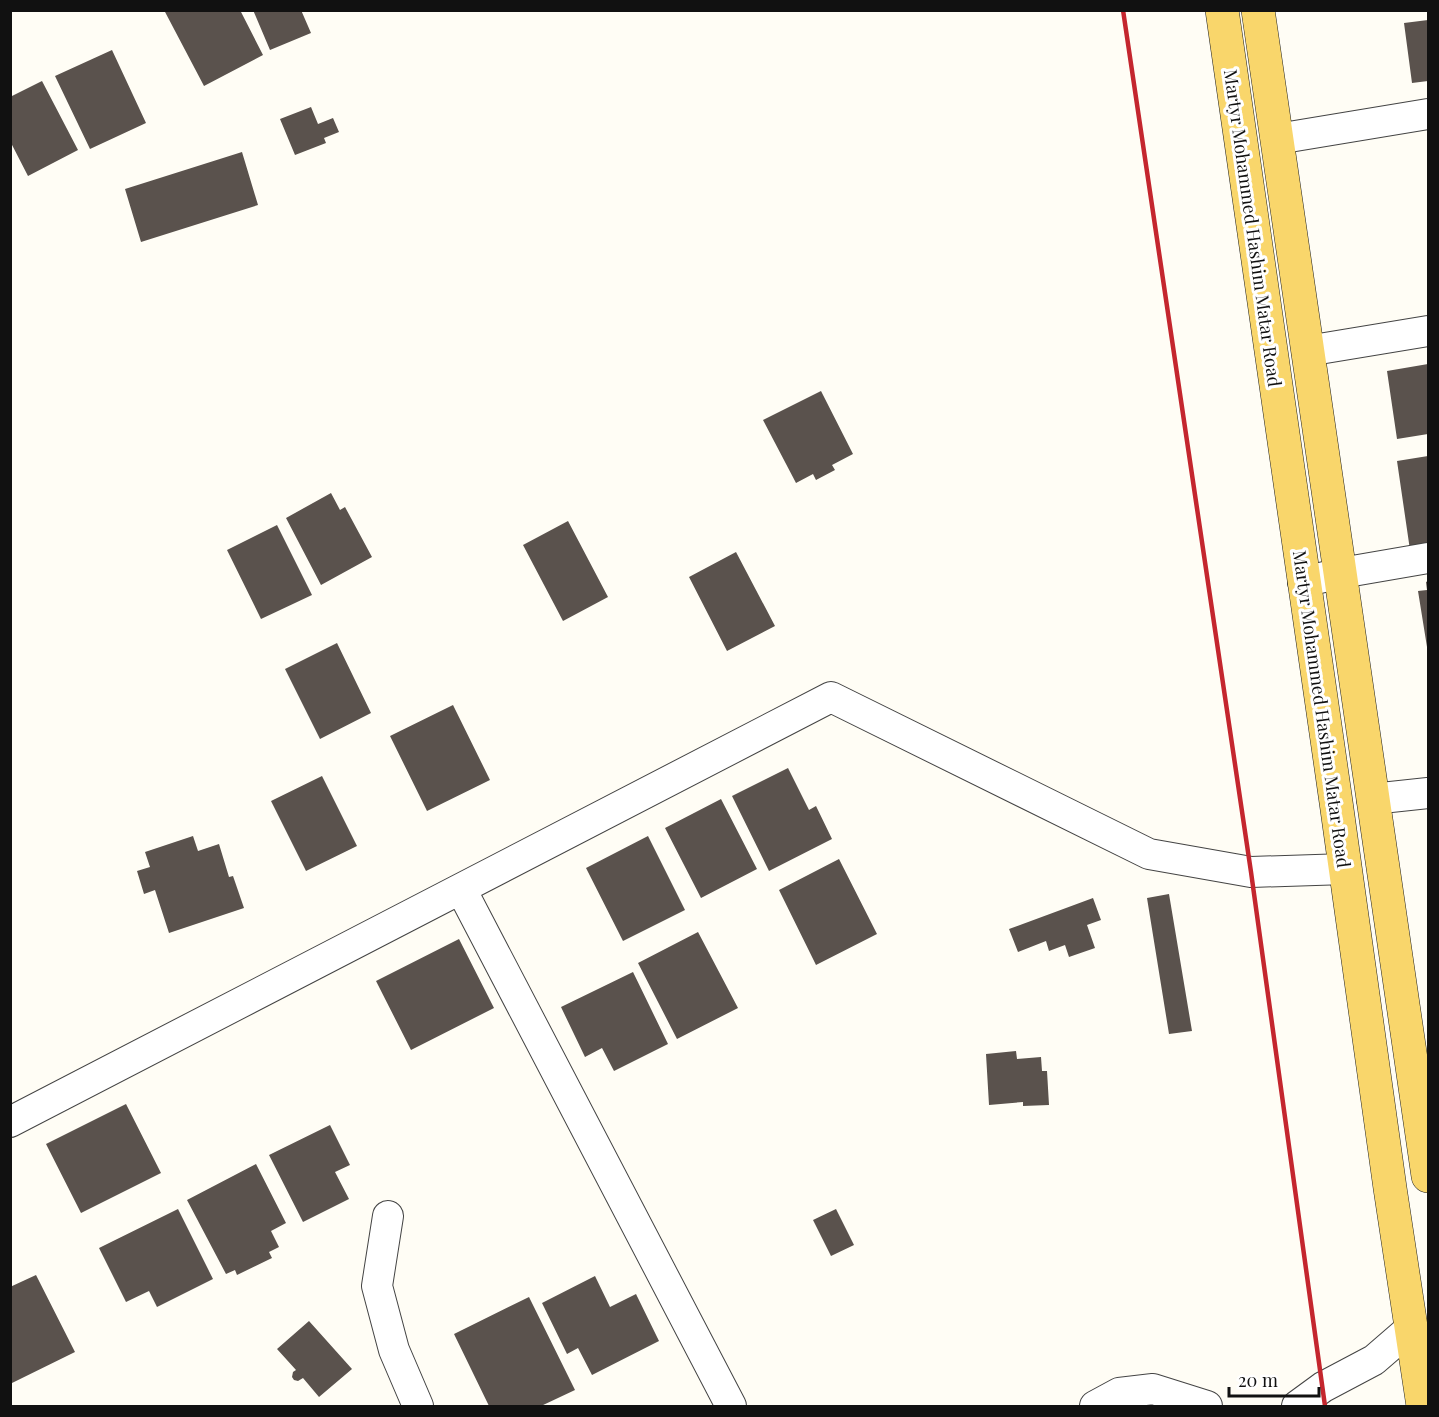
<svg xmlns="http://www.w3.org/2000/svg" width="1439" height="1417" viewBox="0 0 1439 1417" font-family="'Playfair Display',serif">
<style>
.building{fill:#5a524d}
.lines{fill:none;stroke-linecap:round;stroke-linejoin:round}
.minor-casing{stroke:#444;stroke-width:32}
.primary-casing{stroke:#222;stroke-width:34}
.minor{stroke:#fff;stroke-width:30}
.primary{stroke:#f9d66b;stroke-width:33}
.rail{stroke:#c4262e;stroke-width:4.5}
.labels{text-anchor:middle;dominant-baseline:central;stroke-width:6;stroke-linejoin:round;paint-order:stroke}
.street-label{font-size:18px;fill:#111;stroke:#fff}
</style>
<rect width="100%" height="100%" fill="#fffdf5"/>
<path class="building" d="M164,10h76l23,45 -59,31z
M253,10h48l10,23 -41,17z
M1428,20v61l-16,2 -8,-60z
M112,50l34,73 -56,26 -35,-73z
M42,81l36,69 -50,26 -18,-35v-44z
M311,107l7,17 15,-6 6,14 -15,6 2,5 -31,12 -15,-36z
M242,152l16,53 -117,37 -16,-53z
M1428,364v70l-31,5 -10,-68z
M821,391l32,63 -21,11 3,5 -19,10 -3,-6 -17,9 -33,-63z
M1428,456v91l-18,3 -13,-89z
M331,493l9,17 5,-3 27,50 -51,28 -35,-67z
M568,521l40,76 -45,24 -40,-76z
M277,525l35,70 -51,24 -34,-69z
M736,552l39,74 -48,25 -38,-74z
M1428,581v66h-1l-9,-56 9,-1 -1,-8z
M337,643l34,70 -51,26 -35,-70z
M453,705l37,75 -63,31 -37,-75z
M788,768l21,42 7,-4 16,33 -63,32 -37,-75z
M322,776l35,70 -51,25 -35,-70z
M721,799l36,70 -56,29 -36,-70z
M193,836l5,15 21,-7 10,33 4,-1 11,32 -75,25 -14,-43 -11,4 -7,-23 13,-4 -5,-15z
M648,836l37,74 -62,31 -37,-73z
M839,859l38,75 -61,31 -37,-75z
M1169,894l23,137 -23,3 -22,-136z
M1093,898l8,22 -14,5 8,23 -26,9 -4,-12 -16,6 -3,-10 -28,11 -9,-23z
M698,932l40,76 -61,31 -39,-76z
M459,939l35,69 -83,42 -35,-69z
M633,972l35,72 -54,27 -12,-23 -17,9 -24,-50z
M1016,1051l1,8 24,-2 1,14h5l2,34 -26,1v-4l-34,3 -3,-51z
M126,1104l35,69 -80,40 -35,-69z
M330,1125l20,40 -15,7 14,27 -46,23 -34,-67z
M256,1164l30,59 -15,8 8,16 -10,5 3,6 -35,17 -2,-5 -9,4 -39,-74z
M178,1209l35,70 -56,28 -8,-16 -23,11 -27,-54z
M836,1209l18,36 -23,11 -18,-36z
M36,1275l39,77 -65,32v-97z
M595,1276l15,31 26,-13 23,47 -67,34 -14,-27 -11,6 -25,-51z
M529,1297l46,93 -34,16h-52l-35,-72z
M309,1321l43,48 -33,28 -16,-19 -5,3 -4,-1 -2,-3 1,-5 3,-2 -19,-21z"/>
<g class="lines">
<g class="minor-casing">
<path id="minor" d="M1277,139l151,-25
M1307,351l121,-20
M1303,582l38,-9 87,-15
M1372,799l56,-6
M461,889l270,517
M10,1122l821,-425 318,157 102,18 95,-3
M388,1216l-11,70 17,64 24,56
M1095,1406l24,-13 34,-4 54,17
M1297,1406l26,-19 51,-27 37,-32"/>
</g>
<g class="primary-casing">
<path id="primary" d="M1222,10l114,792 54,386 33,218
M1258,10c58,389 113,778 170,1166"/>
</g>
<use href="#minor" class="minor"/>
<use href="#primary" class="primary"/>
<path class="rail" d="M1123,10l128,862 74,534"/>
</g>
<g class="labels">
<g class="street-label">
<text transform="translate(1253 228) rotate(82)">Martyr Mohammed Hashim Matar Road</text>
<text transform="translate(1322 709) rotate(82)">Martyr Mohammed Hashim Matar Road</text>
</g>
</g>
<rect width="1439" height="1417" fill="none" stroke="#111111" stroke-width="24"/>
<path d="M1229 1387v9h90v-9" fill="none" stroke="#111111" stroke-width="3"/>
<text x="1238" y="1387" font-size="18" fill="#111111" stroke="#ffffff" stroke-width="4.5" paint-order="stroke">20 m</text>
</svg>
